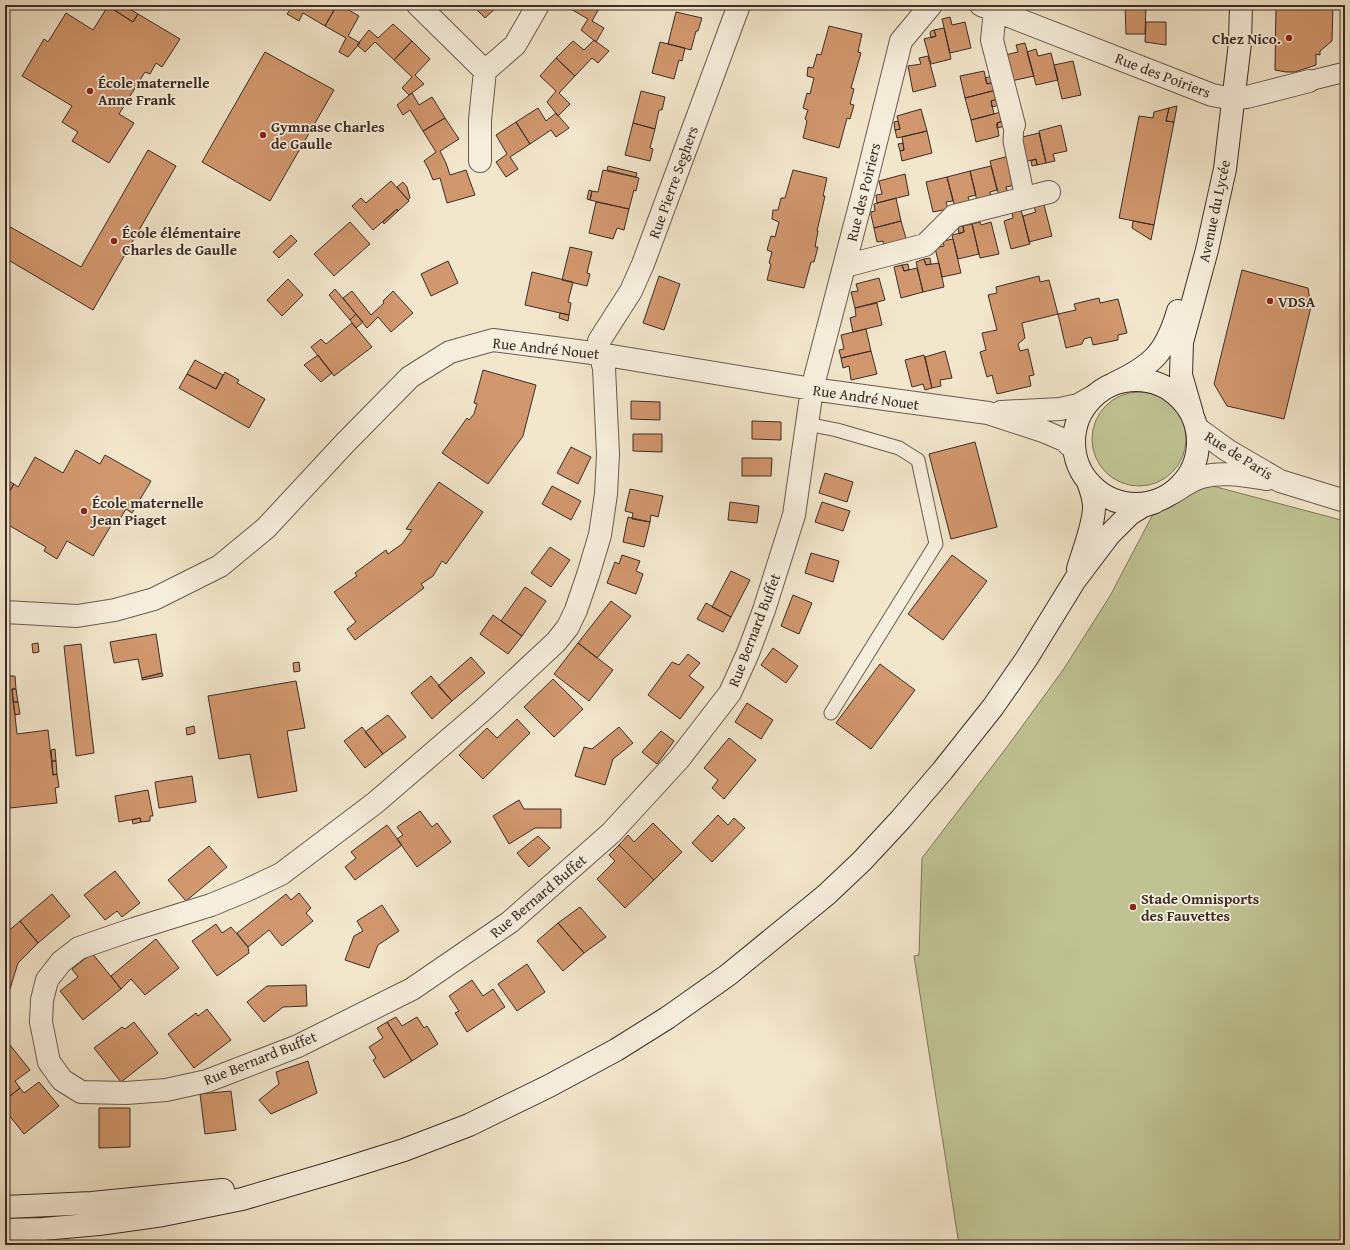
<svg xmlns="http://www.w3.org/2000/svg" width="1350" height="1250" viewBox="0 0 1350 1250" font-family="'Gentium Book Plus',serif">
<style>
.green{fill:#bfc394;stroke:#7e785c}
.building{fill:#d1976e;stroke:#3c2d25}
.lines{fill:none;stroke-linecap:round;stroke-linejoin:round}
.service-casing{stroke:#6a5b4f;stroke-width:15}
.pedestrian-casing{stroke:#6a5b4f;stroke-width:21}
.minor-casing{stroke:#6a5b4f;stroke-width:24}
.secondary-casing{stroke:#3c2d25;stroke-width:24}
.service{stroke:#f7efde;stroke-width:13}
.pedestrian{stroke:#f7efde;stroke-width:19}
.minor{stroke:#f7efde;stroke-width:22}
.secondary{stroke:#f7efde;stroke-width:22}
.poi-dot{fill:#8f2418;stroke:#f7efde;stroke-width:1.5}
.labels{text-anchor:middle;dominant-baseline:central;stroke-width:3.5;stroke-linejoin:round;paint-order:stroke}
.poi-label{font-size:15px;font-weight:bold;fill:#3c2d25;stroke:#f7efde;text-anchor:start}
.street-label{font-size:15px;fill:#3c2d25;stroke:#f7efde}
</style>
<rect width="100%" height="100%" fill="#f2e6cc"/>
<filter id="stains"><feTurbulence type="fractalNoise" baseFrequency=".005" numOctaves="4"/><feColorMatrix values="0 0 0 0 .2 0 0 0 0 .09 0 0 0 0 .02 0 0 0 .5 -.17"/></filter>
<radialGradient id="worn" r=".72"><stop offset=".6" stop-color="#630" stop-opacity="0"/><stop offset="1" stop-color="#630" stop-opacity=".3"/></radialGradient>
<path class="green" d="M1092 439a47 47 0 1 1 94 0a47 47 0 1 1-94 0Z
M1205,484l140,37v724h-386l-45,-289 5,-1 3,-97 85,-111 56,-77 47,-74 42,-80z"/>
<path class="building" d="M108,5h15l15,9 -5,8 -25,-16z
M293,5h44l-12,21 -22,-13 -4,8 -12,-7z
M337,5h3l19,11 -11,20 12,7 -12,14 -9,-5 7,-14 -21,-12z
M472,5h27l-14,13z
M571,5h30l-9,16 12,7 -8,14 -15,-12 7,-11 -19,-11z
M1125,5h21l-1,29h-19z
M1276,5h57l-1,36 -12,10v4l-4,-1v11l-21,7h-9l-11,-2z
M108,6l25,16 5,-8 42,25 -18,28 -6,-4 -6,11 -5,-2 -26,42 15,9 -25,40 -37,-22 6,-9 -16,-10 10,-16 -50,-30 22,-37 4,3 18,-29 27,17z
M676,12l26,6 -4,13h-2l-5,19 -23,-6z
M950,17l2,8 13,-3 6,26 -21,5 -8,-34z
M1146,22h20v23l-21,-3z
M393,24l19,17 -18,19 -19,-18 -10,10 -8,-7 12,-15 9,8z
M829,26l33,8 -4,18 3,1 -10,35 3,1 -4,15 4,1 -4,14 -3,-1 -8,30 -36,-10 4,-17 -2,-2 3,-9 -5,-2 4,-15 3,1 4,-16 -7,-2 1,-9 5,1 4,-14 4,1z
M944,28l7,31 -20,5 -7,-25 12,-3 -2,-6z
M934,30l2,6 -5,2 -1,-5 1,-2z
M594,40l15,11 -11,12 -6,-5 -17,18 -19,-18 17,-17 11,9z
M412,41l18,18 -15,16 9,9 -15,11 -7,-7 10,-11 -18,-17z
M660,42l25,6 -3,13 -3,-1 -5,19 -22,-6z
M1025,43l9,33 -23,5 -6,-26 13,-3 -2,-7z
M1036,49l2,7 13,-3 7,27 -22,5 -9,-33z
M265,52l69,38 -64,111 -68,-39z
M928,56l8,30 -23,6 -5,-26 13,-2 -2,-6z
M556,58l19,18 -16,17 11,11 -12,12 -11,-14 9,-11 -16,-15z
M1073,61l8,34 -19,4 -8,-34z
M984,71l3,13 7,-2 2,8 -31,8 -5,-22z
M992,76l2,6 -7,2 -2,-6z
M996,90l2,9 -7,2 3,13 -23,6 -6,-22z
M641,91l24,6 -3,13h-3l-4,19 -22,-6z
M412,93l7,12 13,-8 13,21 -22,13 -13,-21 -7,5 -6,-10z
M998,99l1,6 -7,2 -1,-6z
M1177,106l-3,16 -8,-1 3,-13z
M538,108l8,13 10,-8 13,15 -13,9 -5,-7 -21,14 -14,-22z
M1169,108l-3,13 8,1 -20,103 -35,-7 20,-102 14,2 1,-6z
M921,109l6,22 -30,7 -2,-8 5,-1 -3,-13z
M1001,112l2,9 -6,2 2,13 -23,6 -5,-22z
M445,118l14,21 -19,12 6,12 4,12 16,-5 9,25 -28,8 -7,-25 -7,2 -4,-10 -5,-9 12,-9 -13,-21z
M898,121l2,8 -5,1 -1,-8z
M1003,121l2,5 -8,2v-5z
M516,122l14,22 -20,13 8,12 -12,8 -10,-15 11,-8 -11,-19z
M633,123l22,6 -5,19 3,1 -3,12 -25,-6z
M1061,125l6,26 -14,3 2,7 -9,2 -7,-32z
M927,131l5,22 -30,8 -2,-10 4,-1 -2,-13z
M1039,133l7,30 -9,2 -1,-6 -12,3 -6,-24z
M903,143l1,7 -4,1 -2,-7z
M148,150l28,16 -83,144 -88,-52v-34l76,43z
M1009,156l7,29 -10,2 2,6 -9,3 -9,-35z
M1036,159l1,6 -5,1 -1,-5z
M608,166l29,7 -1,4 -29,-7z
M991,166l6,24 -7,2 1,5 -14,4 -7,-30z
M603,170l36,8 -3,13 -2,-1 -5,19 -39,-9 2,-9 6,1z
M793,170l34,8 -4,18h2l-8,35h1l-3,16h3l-4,15h-3l-7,26 -37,-8 4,-16 -2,-1 3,-11 -5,-2 4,-14 4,1 4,-15 -7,-3 1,-9h5l3,-12h4z
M970,171l6,24 -8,2 2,6 -15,4 -8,-30z
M905,174l4,21 -32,8 -1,-8 6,-1 -3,-13z
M947,177l6,24 -7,1 2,7 -15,3 -7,-30z
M391,181l18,20 -11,10 -1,-2 -24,21 -21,-24 9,-8 5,5z
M403,182l4,5 3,11 -2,2 -11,-13z
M589,190l3,1 -2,9 -3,-1z
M896,198l5,23 -27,7 -3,-13v-3l4,-1 -1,-7z
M596,202l33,7 -5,21 -7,-2 -4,11 -24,-6z
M1044,205l8,31 -23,6 -6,-26 13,-4 -2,-5z
M397,209l1,2 -14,13 -1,-2z
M1021,210l9,34 -19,5 -7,-28 9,-3 -1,-6z
M901,221l6,21 -23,6 -1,-7 -6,1 -3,-14z
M1133,221l21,4 -3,15 -19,-12z
M350,222l20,22 -36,32 -20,-22z
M980,222l1,3 10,-3 8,32 -19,4 -8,-34z
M972,224l7,30 -21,5 -6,-24 12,-3 -1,-6z
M963,226l1,6 -5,2 -1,-7z
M291,235l6,6 -18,17 -6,-6z
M953,239l8,34 -19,4 -7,-29 9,-2 -1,-5z
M570,247l22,5 -5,21 3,1 -3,12 -25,-6z
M930,258l1,6 -5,1 -2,-6z
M924,259l2,6 13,-2 5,24 -21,5 -7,-30z
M448,261l10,22 -27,13 -10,-22z
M908,264l1,6 -5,1 -2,-6z
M902,265l2,6 13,-3 6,24 -22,6 -7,-31z
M1242,270l66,18 3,19 -27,112 -57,-13 -13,-22z
M532,272l41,10 -5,20 3,1 -2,12 -44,-10z
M659,276l21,8 -16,46 -21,-7z
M1039,276l1,6 9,-2 9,34 -36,9 3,15 -7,6 2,7 8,-2 6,26 -5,1 2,10 -34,8 -5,-19 -5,2 -7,-25 6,-2 -4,-17 15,-3 -9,-35 9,-2 -1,-6z
M879,278l6,22 -30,8 -4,-16 7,-1 -2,-7z
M288,279l15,16 -21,21 -15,-16z
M335,289l21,25 -6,6 -21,-25z
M352,291l19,24 13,-12 -1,-2 10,-10 20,22 -22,19 -13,-15 -11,11 -24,-30z
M1099,298l1,5 18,-4 9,34 -9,2v5l-25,5 -2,-8 -7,2 -2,5 -16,4 -8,-34 18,-4 -2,-6z
M877,303l5,22 -29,7 -3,-14 6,-2 -1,-8z
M560,313l9,2 -1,6 -9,-3z
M356,314l7,8 -7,6 -6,-8z
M352,323l20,24 -38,29 -23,-29 10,-8 5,5z
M866,329l5,22 -30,7 -2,-8 5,-1 -3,-14z
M871,351l6,23 -26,6 -2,-14 -6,2 -2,-10z
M945,351l7,27 -12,2 1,6 -9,2 -7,-31z
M318,355l14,18 -11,9 -17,-17z
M924,355l8,33 -7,2 -2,-6 -11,3 -7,-27z
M195,360l28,15 -7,14 -29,-15z
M483,370l53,15 -13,51 -35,48 -46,-31 25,-35 2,2 5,-6 3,-10 -3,-1z
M225,372l14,8 -2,3 28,16 -16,29 -70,-40 8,-14 29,15z
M631,401l29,1v18l-29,-1z
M752,421l29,1v18l-29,-1z
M633,434h29v18l-29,-1z
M975,442l22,85 -46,12 -22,-85z
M571,447l20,10 -13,27 -21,-11z
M76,450l24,14 5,-9 46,26 -19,32 -6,-4 -6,10 -4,-2 -23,39 -26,-15 -10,18 -13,-8 2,-4 -41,-24v-24l9,-15 4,3 17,-30 28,16z
M742,458h30l-1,18h-29z
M825,473l28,9 -6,20 -28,-9z
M5,479l9,5 -9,15z
M439,482l44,30 -37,52 -4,-3 -9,15 -12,8 3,4 -69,52 -8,-11 9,-7 -22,-30 23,-16 -2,-3 31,-23 2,4 14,-10 10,-14 -6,-1z
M552,486l29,15 -10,19 -29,-16z
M630,489l33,7 -5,21 -7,-2 -1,7 -18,-3 1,-6 -8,-2z
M730,502l29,4 -2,17 -29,-3z
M822,502l28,9 -7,20 -28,-9z
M628,517l22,5 -6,25 -21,-5z
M550,547l20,13 -19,27 -20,-14z
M811,553l28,8 -6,21 -28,-9z
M622,555l18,6 -4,10 7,3 -7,20 -29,-11 8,-21 4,2z
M952,555l35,26 -44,59 -35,-26z
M731,571l19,9 -19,37 -19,-10z
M525,587l21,14 -24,35 -21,-15z
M793,595l19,8 -13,31 -18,-8z
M611,601l20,15 -34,42 -19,-15z
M706,603l25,14 -8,15 -26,-13z
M493,615l29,21 -14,18 -28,-20z
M156,634l6,39 -20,5 -4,-19 -24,4 -4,-21z
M38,643l1,9 -6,1 -1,-9z
M578,643l35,27 -24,31 -35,-27z
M81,644l13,109 -18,3 -12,-110z
M773,648l25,18 -12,17 -25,-18z
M688,654l12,9 -11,13 15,11 -24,32 -32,-24 24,-33 7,3z
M471,657l14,16 -33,28 -14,-15z
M8,662l2,14h5l1,13h-4l5,45 31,-4 5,45 4,-1 2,13 -4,1 2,15 -47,5 -1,-14h-4v-14h2l-2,-13v-104z
M299,662l1,9 -6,1 -1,-9z
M880,664l35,26 -44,59 -35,-26z
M162,673l1,3 -21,4v-2z
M431,676l21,25 -20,18 -21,-26z
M553,679l30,30 -29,28 -30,-30z
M296,681l9,47 -18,3 10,60 -39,7 -8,-44 -31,5 -11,-63z
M12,689h4l2,13h-5z
M13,702h5l2,12 -5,1z
M747,703l26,17 -12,19 -26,-17z
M388,715l18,22 -23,17 -18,-22z
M517,719l13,14 -47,46 -24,-24 28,-27 10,10z
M194,726l1,7 -8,2 -1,-7z
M362,727l21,27 -18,14 -21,-27z
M619,727l14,16 -20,16 -8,26 -30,-9 9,-29 8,2z
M661,731l13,10 -17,23 -15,-12z
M729,738l27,22 -32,39 -12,-11 6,-8 -14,-12z
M55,749l1,12h-4l-1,-11z
M52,761h4l1,13 -4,1z
M5,767l2,13h-2z
M192,776l4,26 -37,6 -4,-26z
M148,790l5,26h-3v5l-9,1 -1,-4 -21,4 -4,-26z
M519,800l5,9h37v19h-26l-26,16 -16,-28z
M420,811l12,16 5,-4 14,19 -34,25 -20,-28 6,-4 -6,-8z
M718,815l10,10 6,-7 11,10 -33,34 -20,-19z
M140,818l1,4 -8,2 -1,-4z
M653,823l29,29 -28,28 -35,-35 9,-10 6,7z
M387,825l15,20 -47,35 -10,-13 11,-9 -5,-6z
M538,836l12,12 -21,19 -12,-14z
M619,845l35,35 -29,28 -28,-29 18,-18 -6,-6z
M209,846l18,21 -41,34 -18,-21z
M115,871l25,32 -18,14 -5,-6 -12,9 -21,-25z
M299,893l12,15 -5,5 7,8 -31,25 -13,-16 -21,17 -11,-14 49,-39 5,6z
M52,894l18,22 -32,27 -18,-22z
M382,905l17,26 -21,14 -9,23 -24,-8 9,-24 9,-5 -6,-10z
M580,907l26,30 -22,16 -26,-30z
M20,921l18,22 -20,20 -8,26 -5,-2v-53z
M558,923l26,30 -21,18 -26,-30z
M216,924l6,9 9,-6 17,20 1,6 -32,23 -25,-35z
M156,939l23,29 -34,27 -14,-16 -10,10 -10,-13z
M92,953l29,36 -38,31 -23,-29 18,-14 -6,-8z
M527,964l18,28 -28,19 -19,-27z
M472,980l11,16 10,-7 12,18 -38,25 -12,-19 4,-2 -10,-15z
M306,985l1,21 -24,1 -19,15 -17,-20 20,-16z
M5,1006h3l1,23 -4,1z
M207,1009l24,31 -37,28 -26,-34 28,-21 2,3z
M396,1017l6,9 15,-9 7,11 3,-2 11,18 -26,17 -25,-39z
M134,1022l24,31 -37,29 -27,-34 28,-21 3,2z
M387,1022l25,39 -28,17 -11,-18 3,-2 -7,-11 14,-9 -6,-10z
M10,1045l20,25 -15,11 5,7 -15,12v-51z
M308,1061l9,32 -46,21 -12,-14 20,-16 -3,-12z
M39,1082l20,24 -35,28 -19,-24v-10l15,-12 4,5z
M231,1091l5,39 -31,4 -5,-40z
M99,1108h31v39l-31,1z"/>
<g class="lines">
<g class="service-casing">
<path id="service" d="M807,424l30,6 62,18 19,12 18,84 -105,169"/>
</g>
<g class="pedestrian-casing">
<path id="pedestrian" d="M1309,81l36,-9
M1014,125l-1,16 12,57"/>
</g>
<g class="minor-casing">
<path id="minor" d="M418,5l67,66
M739,5l-96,259 -12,27 -32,50 1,13 4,14 4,86 -2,40 -6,41 -12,40 -12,35 -8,17 -12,15 -73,68 -108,93 -94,71 -36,17 -34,14 -77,24 -55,19 -18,14 -14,18 -5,20 -1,22 8,40 13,18 19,12 45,1 40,-3 41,-9 91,-35 114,-57 98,-67 101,-89 68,-74 51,-66 18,-40 16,-43 30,-95 18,-126 52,-199 37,-149 30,-36
M981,5l231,90 22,4 13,-2 62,-16
M995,11l-3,29 22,85
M485,71l30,-26 23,-40
M480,161v-41l5,-49
M845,266l80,-21 29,-29 95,-24
M1001,412l59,-3 18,-4 16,-9
M1198,429l29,21 53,31 65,20
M1172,493c10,-6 19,-13 30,-16 21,-6 44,-1 65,2
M5,612l72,4 38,-6 39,-11 66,-33 46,-38 79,-85 65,-66 40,-25 43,-12 107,14 212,35 176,24 55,18 21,9 10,9"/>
</g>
<g class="secondary-casing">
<path id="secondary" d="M1074 442a62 62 0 1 1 124 0a62 62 0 1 1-124 0Z
M1115,383c38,-18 51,-31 63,-72
M1192,413l-11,-38 1,-33 25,-92 18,-81 15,-126 1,-38
M1078,569c5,-18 16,-44 16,-62 0,-9 -3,-17 -6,-25
M5,1207l87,-4 131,-13
M5,1230l38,-1 56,-5 64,-9 79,-16 92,-27 70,-22 65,-25 80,-39 67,-36 51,-32 61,-43 98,-80 36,-34 39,-42 42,-49 50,-63 34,-49 48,-78 34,-45 21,-21 13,-8 12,-4"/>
</g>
<use href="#service" class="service"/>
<use href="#pedestrian" class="pedestrian"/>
<use href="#minor" class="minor"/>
<use href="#secondary" class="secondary"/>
</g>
<g class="poi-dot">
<circle cx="1289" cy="38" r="4"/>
<circle cx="90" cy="91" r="4"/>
<circle cx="263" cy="135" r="4"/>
<circle cx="114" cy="241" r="4"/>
<circle cx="1270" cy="301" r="4"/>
<circle cx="84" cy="511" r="4"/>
<circle cx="1133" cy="907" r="4"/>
</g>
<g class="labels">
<g class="poi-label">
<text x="1281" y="38" text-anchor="end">Chez Nico.</text>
<text x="98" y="82">École maternelle<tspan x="98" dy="17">Anne Frank</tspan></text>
<text x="271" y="126">Gymnase Charles<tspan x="271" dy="17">de Gaulle</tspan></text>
<text x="122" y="232">École élémentaire<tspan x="122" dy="17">Charles de Gaulle</tspan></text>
<text x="1278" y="301">VDSA</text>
<text x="92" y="502">École maternelle<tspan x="92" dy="17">Jean Piaget</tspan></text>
<text x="1141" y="898">Stade Omnisports<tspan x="1141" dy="17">des Fauvettes</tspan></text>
</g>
<g class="street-label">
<text transform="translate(1163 75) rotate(21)">Rue des Poiriers</text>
<text transform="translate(673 182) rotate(-70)">Rue Pierre Seghers</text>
<text transform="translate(863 192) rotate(-76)">Rue des Poiriers</text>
<text transform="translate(1214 211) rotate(-78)">Avenue du Lycée</text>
<text transform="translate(546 348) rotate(6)">Rue André Nouet</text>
<text transform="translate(866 397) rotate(8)">Rue André Nouet</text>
<text transform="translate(1239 455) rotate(32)">Rue de Paris</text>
<text transform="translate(754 630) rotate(-69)">Rue Bernard Buffet</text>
<text transform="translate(538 896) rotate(-40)">Rue Bernard Buffet</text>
<text transform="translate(260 1058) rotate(-22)">Rue Bernard Buffet</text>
</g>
</g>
<rect width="1350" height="1250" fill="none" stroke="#f2e6cc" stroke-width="20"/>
<rect x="6" y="6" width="1338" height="1238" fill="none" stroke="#3c2d25" stroke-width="2"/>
<rect x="10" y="10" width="1330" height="1230" fill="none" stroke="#3c2d25"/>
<rect width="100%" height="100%" filter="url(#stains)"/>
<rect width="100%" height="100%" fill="url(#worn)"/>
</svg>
